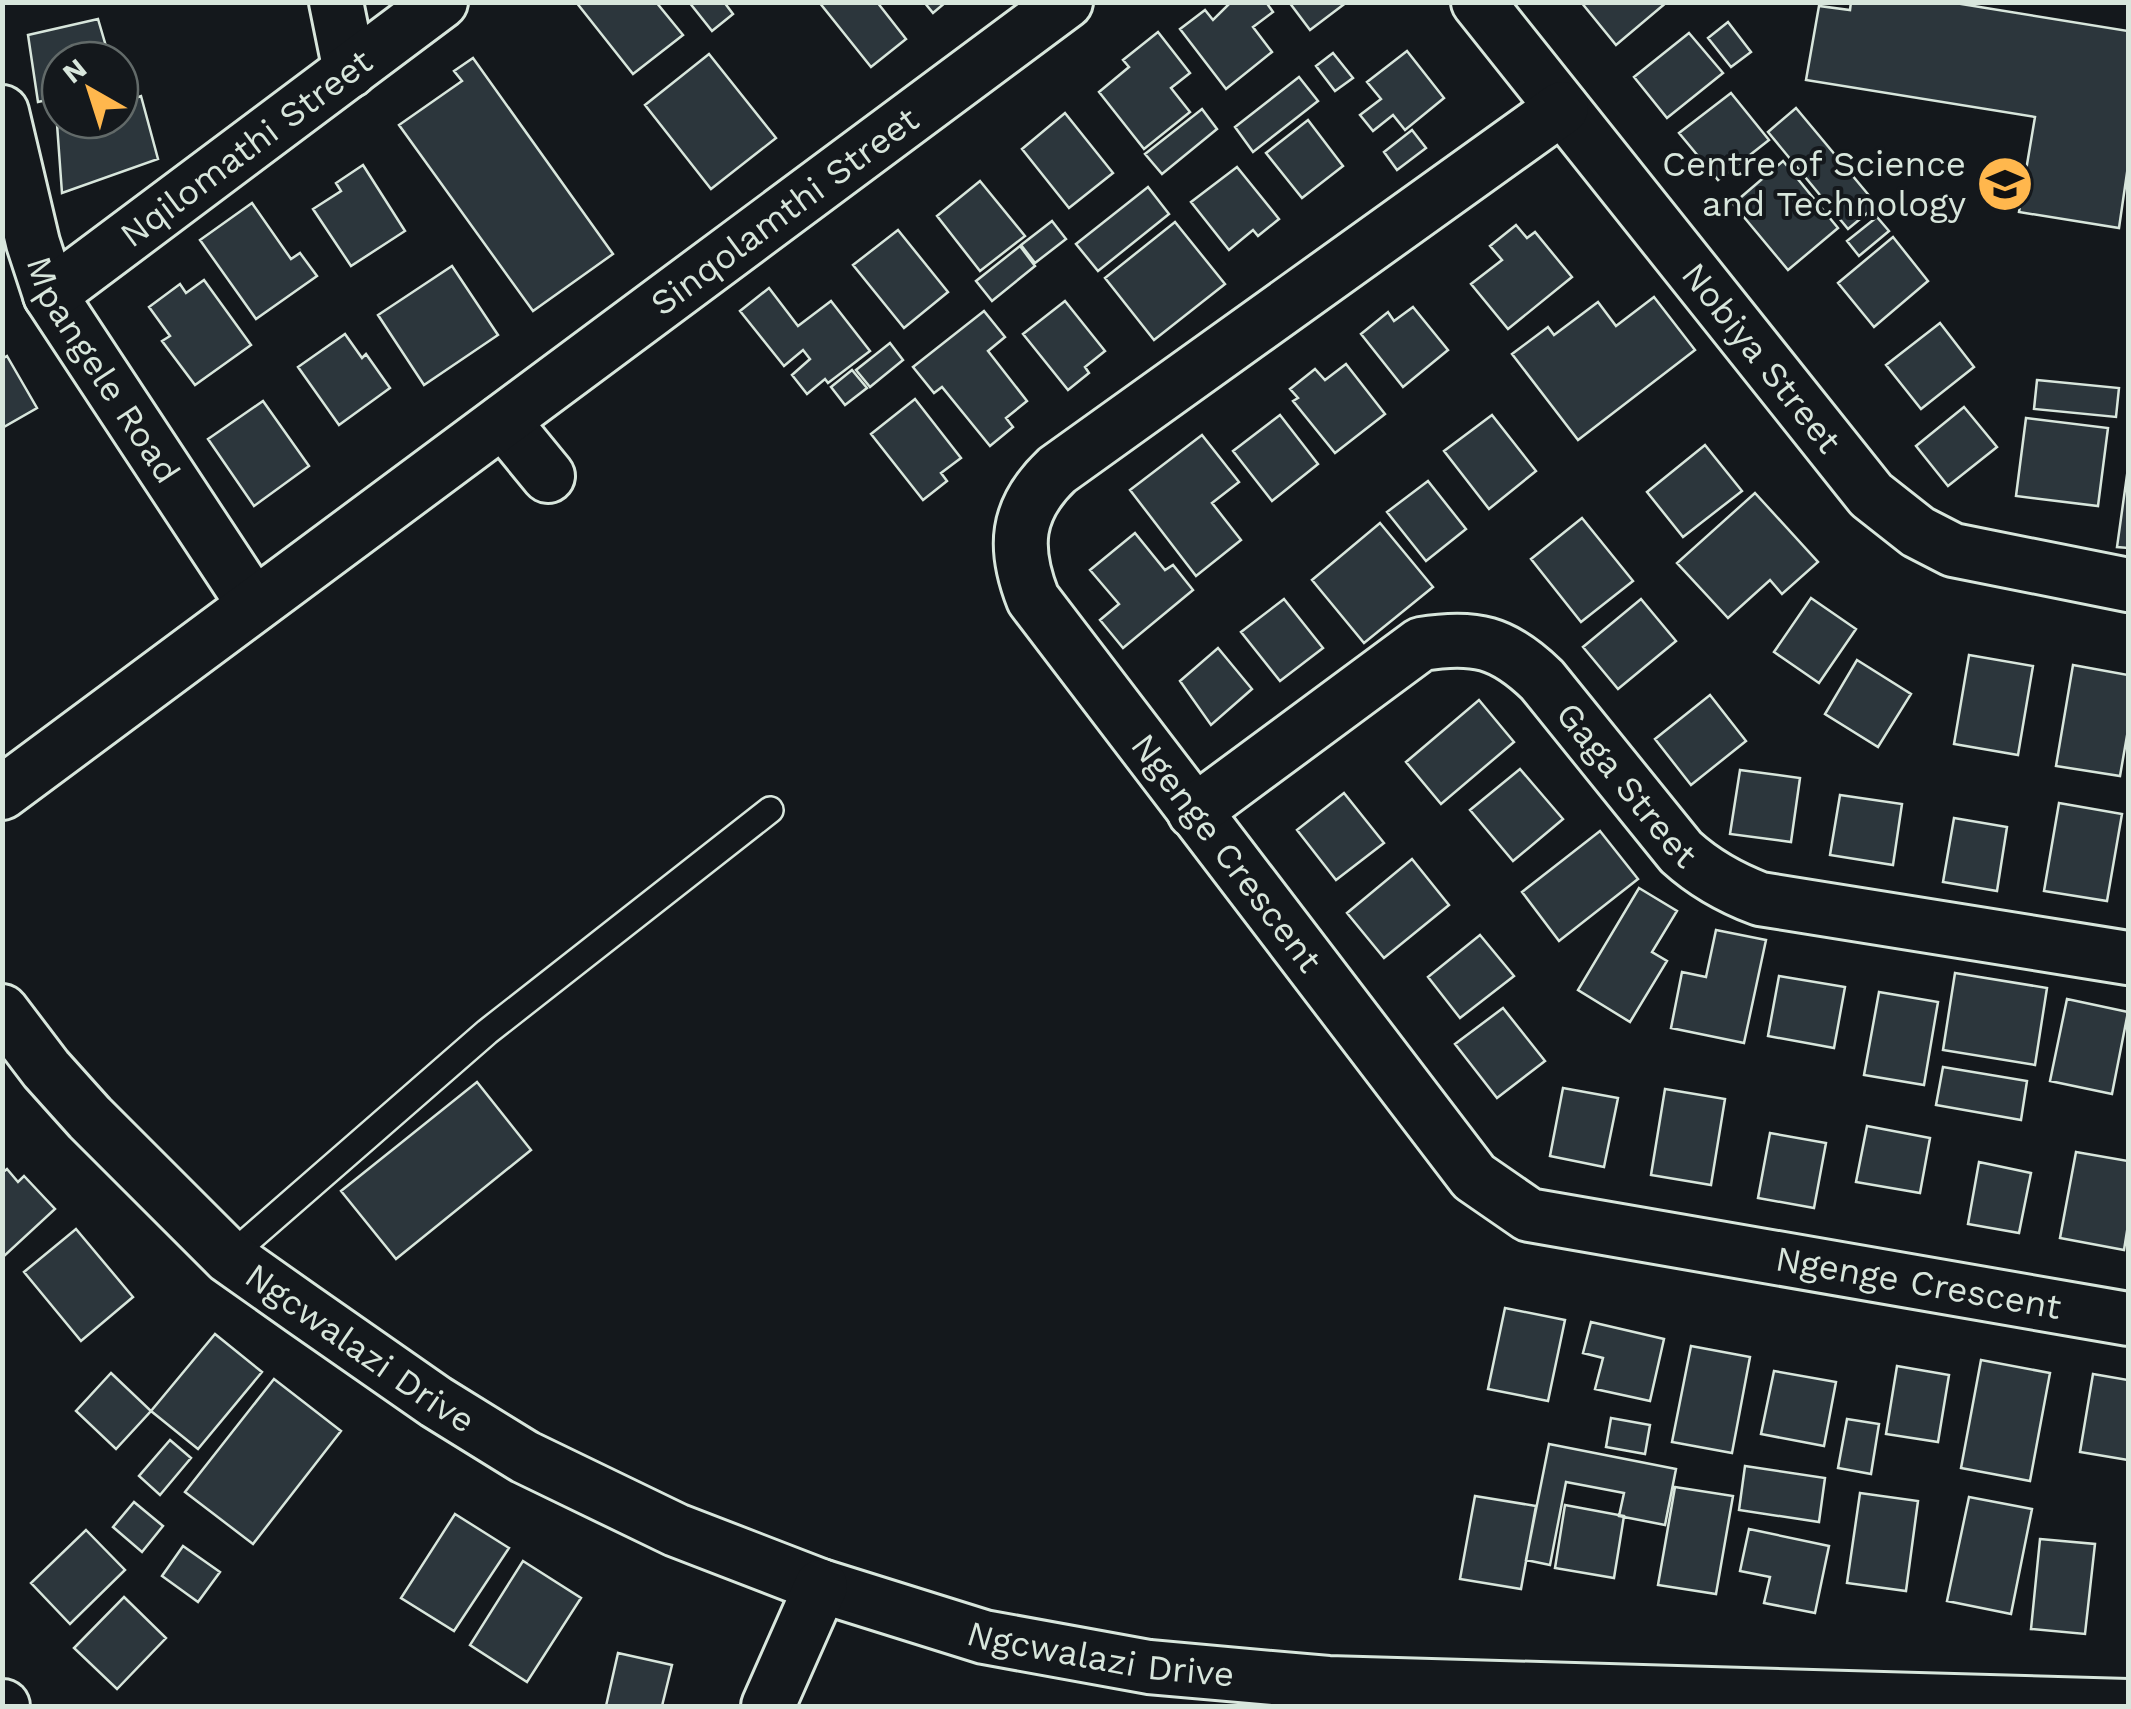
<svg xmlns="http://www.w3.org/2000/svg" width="2131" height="1709" viewBox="0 0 2131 1709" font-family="'Work Sans',sans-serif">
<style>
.building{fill:#2c363c;stroke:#d8e6dc;stroke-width:2.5}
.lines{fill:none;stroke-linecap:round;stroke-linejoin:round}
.service-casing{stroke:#d8e6dc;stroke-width:30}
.minor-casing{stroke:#d8e6dc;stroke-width:58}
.service{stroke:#14181c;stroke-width:25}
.minor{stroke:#14181c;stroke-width:52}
.labels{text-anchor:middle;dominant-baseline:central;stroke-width:8;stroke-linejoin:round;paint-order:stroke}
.street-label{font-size:35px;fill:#d8e6dc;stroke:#14181c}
.poi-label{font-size:35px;fill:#d8e6dc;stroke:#14181c;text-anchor:end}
</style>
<rect width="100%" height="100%" fill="#14181c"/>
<path class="building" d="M576,2h80l27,33 -50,39z
M689,2h35l9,12 -21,17z
M819,2h58l29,37 -35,28z
M924,2h22l-13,11z
M1231,2h35l7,10 -20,15 19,25 -46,37 -46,-60 25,-19 8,10z
M1289,2h58l-37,28z
M1581,2h86l-51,43z
M1851,2h98l179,29v135l-9,62 -100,-16 16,-95 -229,-37 13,-74 31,4z
M98,19l12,41h-50v37l-22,5 -10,-67z
M1728,22l23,30 -20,15 -23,-29z
M1158,32l32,41 -19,15 19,24 -46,37 -45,-57 30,-25 -6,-7z
M1689,33l34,40 -56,45 -33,-41z
M1407,51l37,47 -39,32 -12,-15 -20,16 -13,-16 21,-16 -14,-17z
M1333,53l20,25 -18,13 -19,-25z
M709,54l67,84 -65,51 -66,-84z
M473,58l140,196 -80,57 -134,-186 63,-44 -8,-10z
M1299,77l19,24 -65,51 -18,-25z
M1731,93l38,47 -51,40 -39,-47z
M141,96l17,63 -96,34 -5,-69 11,-4h52v-17z
M1796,108l81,97 -29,24 -80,-97z
M1202,109l15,20 -55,45 -17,-20z
M1065,113l48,60 -44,35 -47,-59z
M1308,120l35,46 -41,32 -36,-45z
M1412,130l14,18 -29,22 -13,-18z
M1783,161l55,67 -50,42 -55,-66z
M363,165l42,66 -54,35 -38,-57 28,-18 -5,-8z
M1237,167l42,52 -21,17 -5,-6 -24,20 -38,-48z
M980,181l45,55 -45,35 -43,-55z
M1148,187l21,27 -71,57 -22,-27z
M252,203l39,56 9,-6 17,23 -61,43 -56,-79z
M1877,217l12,14 -30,25 -12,-15z
M1052,221l14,18 -31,24 -14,-18z
M1175,222l50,62 -71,56 -49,-62z
M1516,225l11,13 8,-6 37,45 -64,52 -37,-45 31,-24 -12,-14z
M898,230l50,62 -44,36 -51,-63z
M1893,237l35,44 -54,46 -36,-44z
M1020,246l15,20 -43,35 -16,-20z
M452,266l46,69 -74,50 -46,-70z
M204,280l47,65 -56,40 -33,-44 8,-5 -21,-29 31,-23 6,9z
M769,288l29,38 33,-25 39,50 -42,32 -3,-4 -18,15 -15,-19 18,-16 -7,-9 -19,16 -44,-55z
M1654,297l41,53 -117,90 -66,-86 36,-27 6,8 44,-33 18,24z
M1065,301l40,50 -20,16 4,6 -21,17 -45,-56z
M1413,307l35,43 -45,37 -42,-53 27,-22 6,9z
M984,311l21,26 -17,14 39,50 -21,17 7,9 -23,19 -48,-59 -8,6 -21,-26z
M1940,323l34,44 -53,42 -35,-44z
M345,334l17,24 4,-4 24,34 -51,37 -41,-58z
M890,343l13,17 -33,27 -14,-17z
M7,356l30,52 -35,20v-69z
M1346,364l39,50 -50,39 -42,-52 5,-3 -8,-9 25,-20 10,11z
M852,370l15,18 -22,17 -14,-18z
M2037,380l82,8 -3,29 -82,-8z
M915,399l46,59 -20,15 6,8 -24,19 -52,-66z
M263,401l46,65 -55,40 -46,-67z
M1964,407l33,40 -49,39 -32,-40z
M1280,415l38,49 -46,37 -39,-50z
M1492,415l44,56 -47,38 -45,-58z
M2026,418l82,10 -10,78 -82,-10z
M1202,435l37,47 -27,21 29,37 -45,36 -66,-86z
M1705,445l37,46 -59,46 -36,-45z
M2128,468v80l-11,-1z
M1428,481l38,48 -40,32 -39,-49z
M1755,493l63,69 -36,32 -12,-14 -42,38 -51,-55z
M1582,518l51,63 -52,41 -50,-63z
M1380,523l53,64 -69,56 -52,-63z
M1135,533l30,37 8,-5 20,25 -70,58 -23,-28 19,-16 -29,-34z
M1811,598l45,31 -37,54 -45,-31z
M1284,599l39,49 -43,33 -39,-49z
M1641,599l35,42 -58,48 -35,-42z
M1218,648l34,41 -41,36 -31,-44z
M1969,655l64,11 -15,89 -64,-11z
M1857,660l54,34 -33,53 -53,-33z
M2073,665l55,10v55l-8,46 -64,-10z
M1710,695l36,46 -55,44 -36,-46z
M1479,700l35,42 -73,62 -35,-42z
M1520,769l43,50 -50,42 -43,-51z
M1740,770l60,8 -9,64 -61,-8z
M1344,793l40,50 -48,37 -39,-50z
M1840,795l62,9 -9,61 -63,-10z
M2059,803l63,11 -15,87 -63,-10z
M1954,818l53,9 -10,64 -54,-9z
M1600,831l38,48 -79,62 -37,-49z
M1412,859l37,46 -65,53 -37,-45z
M1639,888l38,23 -25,41 15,9 -37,61 -52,-32z
M1716,930l50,10 -22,103 -73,-15 11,-56 24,5z
M1480,935l34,41 -54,42 -32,-41z
M1955,973l92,15 -12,77 -92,-15z
M1779,976l66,11 -11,61 -66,-12z
M1879,992l59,10 -14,83 -60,-10z
M2067,999l61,13 -16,82 -62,-13z
M1503,1008l42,53 -48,37 -42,-54z
M1943,1067l84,14 -6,39 -85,-15z
M477,1082l54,68 -135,109 -55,-68z
M1563,1088l55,10 -14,69 -54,-11z
M1665,1089l60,10 -14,86 -60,-10z
M1867,1126l63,12 -10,55 -64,-11z
M1770,1133l56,10 -12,65 -56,-10z
M2076,1152l52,9v64l-4,25 -64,-12z
M1979,1162l52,11 -12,60 -51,-9z
M7,1169l11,13 6,-6 31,33 -53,49v-85z
M76,1229l57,68 -52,44 -57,-69z
M1505,1308l60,12 -17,81 -60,-12z
M1591,1322l73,17 -14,62 -55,-12 8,-31 -20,-5z
M215,1334l47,38 -64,77 -47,-38z
M1691,1346l59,11 -18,96 -60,-11z
M1981,1360l69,13 -20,108 -69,-13z
M1897,1366l52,9 -11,67 -52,-8z
M1774,1371l62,11 -12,64 -63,-12z
M111,1373l40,38 -35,38 -40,-38z
M2093,1374l35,6v80l-48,-8z
M274,1379l67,52 -88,113 -68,-52z
M1611,1418l39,7 -5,29 -39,-7z
M1847,1419l32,5 -8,50 -33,-6z
M170,1440l21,18 -31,37 -21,-19z
M1549,1444l127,25 -11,56 -46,-9 5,-23 -58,-11 -16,83 -24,-5z
M1745,1466l80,12 -6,44 -80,-12z
M1675,1487l58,9 -17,98 -58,-9z
M1860,1493l58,8 -12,90 -59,-8z
M1475,1496l61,10 -15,83 -61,-10z
M1969,1497l63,12 -21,105 -64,-13z
M134,1502l29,24 -21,26 -29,-25z
M1565,1505l59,11 -10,62 -59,-10z
M455,1514l54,34 -55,83 -53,-33z
M1749,1529l80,17 -14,67 -51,-10 6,-26 -30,-6z
M86,1530l39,40 -55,54 -39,-41z
M2040,1539l55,5 -10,90 -54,-5z
M183,1546l37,26 -22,30 -36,-26z
M523,1561l58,37 -54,84 -57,-37z
M124,1597l42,41 -49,51 -43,-41z
M618,1653l54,12 -10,41h-56z"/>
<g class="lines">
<g class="service-casing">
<path id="service" d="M229,1257l258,-225 283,-222"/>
</g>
<g class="minor-casing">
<g id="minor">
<path d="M336,2l14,69"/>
<path id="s1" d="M1478,2l393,493 47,37 35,18 175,35"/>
<path id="s2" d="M1562,108l-505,362c-42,40 -44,78 -24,129l441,578 55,38 599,104"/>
<path id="s3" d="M2,112l31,131 17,52 204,310"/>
<path id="s4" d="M50,295l391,-293"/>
<path d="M503,421l45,55"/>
<path id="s5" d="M2,793l1064,-791"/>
<path id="s6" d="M1194,812l227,-168c54,-9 82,-2 121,36l139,172c23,21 50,36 79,47l368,59"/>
<path id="s7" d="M2,1011l44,58 44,49 139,139 75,53 132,92 89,55 151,73 145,56 163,51 165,30 179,16 800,23"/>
<path d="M2,1706h1"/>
<path d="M768,1706l53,-120"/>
</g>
</g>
<use href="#service" class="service"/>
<use href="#minor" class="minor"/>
</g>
<defs>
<g id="school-disc" transform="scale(2.875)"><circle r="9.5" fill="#ffb74d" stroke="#14181c"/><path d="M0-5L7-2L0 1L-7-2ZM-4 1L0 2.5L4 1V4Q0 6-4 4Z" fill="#111"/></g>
</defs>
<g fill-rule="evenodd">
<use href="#school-disc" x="2005" y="184"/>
</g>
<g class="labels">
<g class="street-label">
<text stroke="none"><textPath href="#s4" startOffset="245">Nqilomathi Street</textPath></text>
<text stroke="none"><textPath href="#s5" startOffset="975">Sinqolamthi Street</textPath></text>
<text stroke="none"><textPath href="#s1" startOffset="455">Nobiya Street</textPath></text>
<text stroke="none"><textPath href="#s3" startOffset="280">Mpangele Road</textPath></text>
<text stroke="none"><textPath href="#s6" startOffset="550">Gaga Street</textPath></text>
<text stroke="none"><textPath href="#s2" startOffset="1082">Ngenge Crescent</textPath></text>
<text stroke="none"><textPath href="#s2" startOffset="1952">Ngenge Crescent</textPath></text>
<text stroke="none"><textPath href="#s7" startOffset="495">Ngcwalazi Drive</textPath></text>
<text stroke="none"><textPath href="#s7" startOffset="1305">Ngcwalazi Drive</textPath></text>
</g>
<g class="poi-label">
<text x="1966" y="164">Centre of Science<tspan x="1966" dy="40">and Technology</tspan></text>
</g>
</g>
<rect width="2131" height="1709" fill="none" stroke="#d8e6dc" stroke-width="10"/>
<g transform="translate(90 90) rotate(321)"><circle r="48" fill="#14181c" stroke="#626a69" stroke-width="2.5"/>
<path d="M0-8L18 38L0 25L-18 38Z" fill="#ffb74d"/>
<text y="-15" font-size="28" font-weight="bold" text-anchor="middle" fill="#d8e6dc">N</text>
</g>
</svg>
